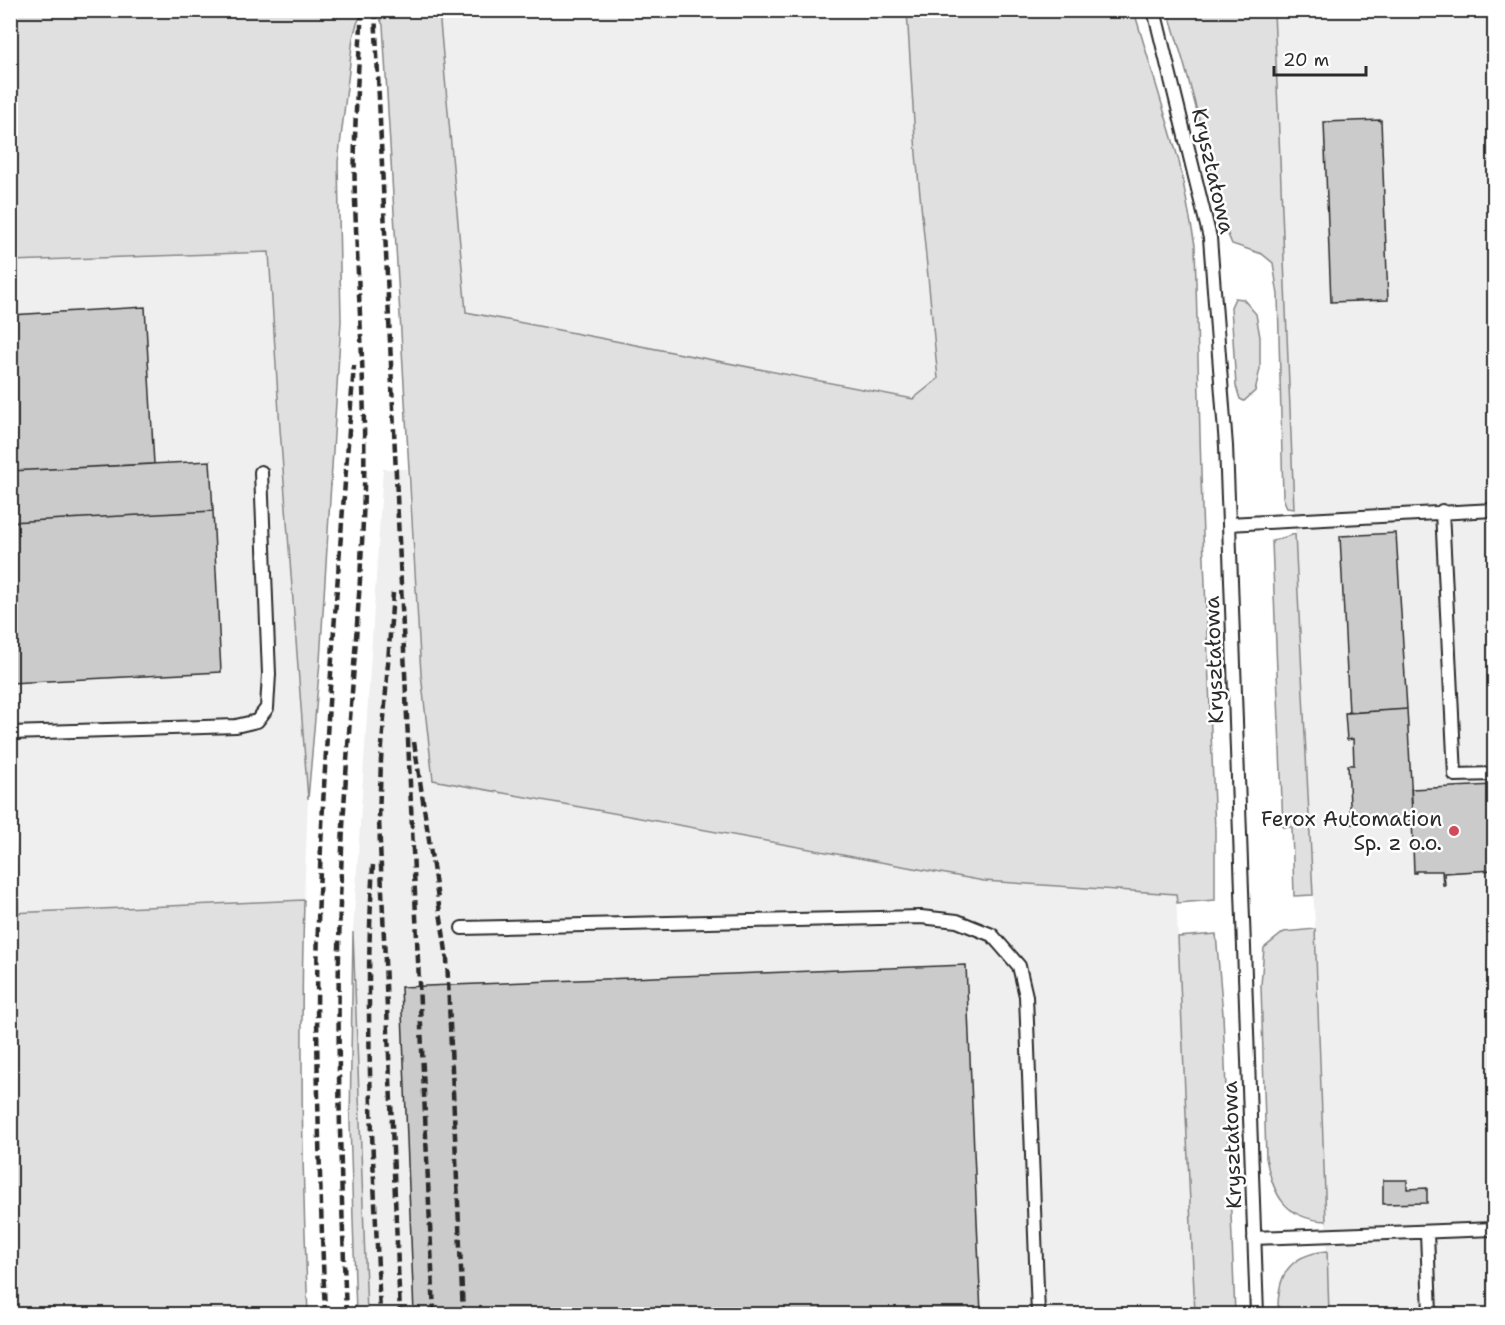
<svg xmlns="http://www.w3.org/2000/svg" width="1505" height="1325" viewBox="0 0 1505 1325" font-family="'Shantell Sans',sans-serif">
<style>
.built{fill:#efefef}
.green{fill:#e0e0e0;stroke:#868686;stroke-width:1.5}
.building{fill:#cbcbcb;stroke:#2b2b2b;stroke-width:1.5}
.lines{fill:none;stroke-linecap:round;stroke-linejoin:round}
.lane-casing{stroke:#2b2b2b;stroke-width:16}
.lane{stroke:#fff;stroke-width:12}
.rail{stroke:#2b2b2b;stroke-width:4.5;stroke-dasharray:9 4.5;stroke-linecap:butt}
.poi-dot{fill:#d1495b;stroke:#fff;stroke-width:2}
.labels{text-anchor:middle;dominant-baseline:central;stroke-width:5;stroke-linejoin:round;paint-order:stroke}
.street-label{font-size:21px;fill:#2b2b2b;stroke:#fff}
.poi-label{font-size:21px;fill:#2b2b2b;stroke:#fff;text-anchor:end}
</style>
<rect width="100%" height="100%" fill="#fff"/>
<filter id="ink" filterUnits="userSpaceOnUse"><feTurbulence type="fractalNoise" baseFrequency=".0167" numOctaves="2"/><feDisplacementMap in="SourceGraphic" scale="12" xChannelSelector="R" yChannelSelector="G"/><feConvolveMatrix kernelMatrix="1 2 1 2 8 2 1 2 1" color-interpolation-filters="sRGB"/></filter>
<g filter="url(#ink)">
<path class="built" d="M439,11h468l9,143 22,226 -25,19 -447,-87z
M1274,11h220v1303h-165l-10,-310 -24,-470z
M269,251l11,178 28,370 -4,101 -293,13 -1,-652z
M383,469h24l14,205 12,106 551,101 192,13 19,420h-828l-14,-382z"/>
<path class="green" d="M10,11h361c-13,1 -15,16 -18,27l-15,124 3,159 -21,340 -12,138 -28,-370 -11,-177 -258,9z
M371,11h68l27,301 447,87 25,-20 -22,-225 -9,-143h227l45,150 16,84 7,265 13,321v69l-38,3 -1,-9 -192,-13 -551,-101 -12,-106 -38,-649 -5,-10z
M1168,11h106l20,498 -7,-1 -4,-11 -5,-202 -5,-32 -11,-9 -30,-10c-13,-29 -17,-59 -24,-90 -12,-48 -25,-96 -40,-143z
M1235,298l8,1 13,15 4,23v32l-5,22 -11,10 -4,-2 -4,-13 -5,-79z
M1295,534l18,361 -19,1 -2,-69h-9l-11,-286z
M304,900c-4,138 -2,276 4,414h-297v-401z
M1315,929l11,292c-41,-2 -53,-26 -60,-63l-5,-173 3,-37 20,-16z
M353,932l14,382h-11l-6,-191z
M1216,934l7,80 12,300h-40l-17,-377z
M1327,1251l2,63h-51c-1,-36 8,-59 49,-63z"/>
<path class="building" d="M1381,120l7,180 -57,2 -7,-180z
M145,307l9,157 -144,7v-156z
M210,461l3,50 -203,11v-51z
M213,511l8,161 -211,11v-161z
M1396,533l11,176 -58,4 -9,-177z
M1407,709l6,112 -62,3 -3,-59h6l-1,-26 -6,1 -2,-27z
M10,771l8,138h-8z
M1494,785v85l-50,3 1,12h-2l-1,-14h-26v2h-2l-3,-84z
M966,965l15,349h-567l-13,-327z
M1383,1180h24v9l20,-1v15l-44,1z"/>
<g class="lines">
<g class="lane-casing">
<path id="lane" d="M1154,10l56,228 16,208 3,78 28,790
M1442,511l13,264 39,-1
M1229,524l265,-14
M10,733l226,-7 21,-5 10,-13 2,-34 -8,-202
M462,928l459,-11 36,4 35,14 27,31 7,30 12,318
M1427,1232l3,82
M1254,1238l240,-9"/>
</g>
<use href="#lane" class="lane"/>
<path class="rail" d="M375,10l59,1304
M393,593l-12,167 -2,60 21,494
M414,742l33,216 16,356
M373,865c-10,149 1,300 7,449
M325,1314c-5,-130 -10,-260 -7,-391 6,-186 22,-372 36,-558
M346,1314c-6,-155 -11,-310 -4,-465 5,-120 19,-240 22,-360 2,-96 -6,-193 -9,-289 -2,-63 3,-126 7,-190"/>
</g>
</g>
<circle class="poi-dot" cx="1454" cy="831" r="6"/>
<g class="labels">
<g class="street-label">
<text transform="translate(1213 171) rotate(77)">Kryształowa</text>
<text transform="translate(1214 660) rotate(-92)">Kryształowa</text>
<text transform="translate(1232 1145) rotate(-92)">Kryształowa</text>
</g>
<g class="poi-label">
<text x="1442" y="819">Ferox Automation<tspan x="1442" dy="24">Sp. z o.o.</tspan></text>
</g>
</g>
<rect width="1505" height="1325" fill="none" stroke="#fff" stroke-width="36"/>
<rect x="18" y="18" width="1469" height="1289" fill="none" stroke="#2b2b2b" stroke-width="2" filter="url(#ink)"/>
<path d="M1274 66v9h92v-9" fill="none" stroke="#2b2b2b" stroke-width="3"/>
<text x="1283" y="66" font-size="18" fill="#2b2b2b" stroke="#ffffff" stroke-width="4.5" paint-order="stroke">20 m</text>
</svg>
